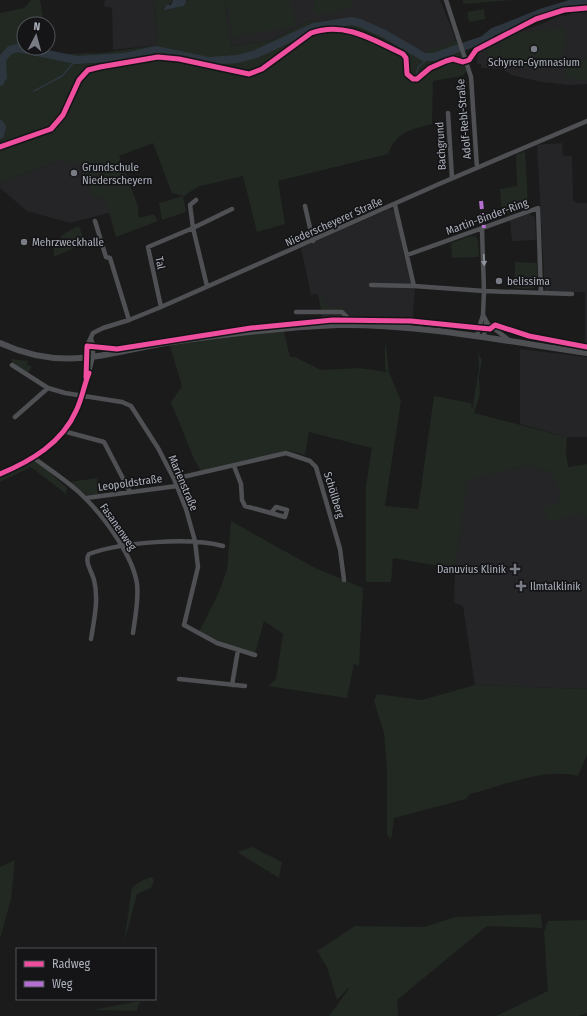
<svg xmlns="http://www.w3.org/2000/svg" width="587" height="1016" viewBox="0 0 587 1016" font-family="'Fira Sans Condensed',sans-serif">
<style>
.built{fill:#252527}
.green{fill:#212922}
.water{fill:#2d363e}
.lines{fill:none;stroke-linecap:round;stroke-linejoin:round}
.stream{stroke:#2d363e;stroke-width:1.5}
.river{stroke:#2d363e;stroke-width:8}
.minor{stroke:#4f5054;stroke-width:4.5}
.secondary{stroke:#4e4f53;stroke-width:6}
.quiet{stroke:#b36fd0;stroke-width:4;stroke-dasharray:8 4;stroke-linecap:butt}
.cycleway-casing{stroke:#151517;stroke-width:8}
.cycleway{stroke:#ef4d9e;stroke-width:5}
.oneway{fill:#90949d}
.poi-dot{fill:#797c84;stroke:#151517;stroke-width:1.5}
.labels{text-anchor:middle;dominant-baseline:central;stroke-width:3.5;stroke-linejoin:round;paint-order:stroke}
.poi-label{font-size:11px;fill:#acb1bc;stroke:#151517;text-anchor:start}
.street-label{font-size:11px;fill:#acb1bc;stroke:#151517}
</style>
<rect width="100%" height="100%" fill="#1b1b1b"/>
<path class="built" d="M105,0h50l2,45 -44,5 -1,-42 -8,-2z
M225,0h215l16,40 -31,14 -71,-35 -47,3 -37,19 -39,5z
M570,11l17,1v72l-17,1 -29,-3 -29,-7 -10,-6 -20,-1 -1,-4h-4l1,-12 7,-6 26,-12 33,-11 15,-7 10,-1z
M562,143l1,13h9l1,44 4,3h10v140h-2v-51h-40l-8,-147z
M62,160l58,4 17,49h-29l-38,10 -43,-12 -27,-23v-6z
M389,209l6,2 9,45 11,33 -3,39 -88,-2 -6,-32 -7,1 -10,-47z
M528,214l7,3 1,23 -24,1 -2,-20z
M520,349l67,8v80h-20l-47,-13z
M528,465l59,16v208l-112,-4 -12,-79 -9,-3 1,-34 11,-89z"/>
<path class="green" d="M31,0h9l4,24h-20v24h24v-4l2,10 52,-1 55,-8 -2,-45h18l-8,10 19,-4 1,-6h40l6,46 39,-5 37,-19 47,-3 71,35 4,-4 27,-10 11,31 -5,5 -29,5 -1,43c-22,6 -35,7 -44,30l-110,27 7,43 -28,8 -14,-56 -46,11 -14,10 3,15 -24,8 -3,-17 24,-7 -11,-3 -19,-50 -34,13 19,50 1,12 15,-4 4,7 -42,16 -12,-42 -10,3 -13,-33 -19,-5 -62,22v-45l5,-4 -5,-14v-32l6,-7v-10l-6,-10v-47l24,-5z
M226,0h65l5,26 -63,11z
M314,0h39v5c-15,8 -22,11 -39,8z
M463,0h50l-50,4z
M484,9l1,10 -16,3 -2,-10z
M554,28l11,1 -2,31 -4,8h-40l-19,-5 1,-23 9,-5z
M488,46h12l-1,17 -12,-1z
M566,59l21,1v20l-22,-2z
M525,151l3,54 -26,10 -2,-26 17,-3 -1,-31z
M79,226l6,17 -31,14c-3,-16 12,-26 25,-31z
M471,236l5,1 2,4 1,16 -27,1 -1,-15z
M515,262l22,1c1,25 5,27 -22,25z
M322,293l3,11h3l1,4h11v-4l4,7h-22l-4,-17z
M283,328l7,29h5l26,13 38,-2 29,4 -3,-3v-25l1,1 3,27 12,29 -16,105 33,3 16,-113 37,7 1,7 7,-41 -1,-16 4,7 -3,17 1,17 -6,19 93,24 -1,15 2,15 19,-3v52l-3,2 -5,-4 -31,7 -4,-14 14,-3 2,-13 -9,-19 -23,-7 -61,15 -12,89 -62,-11 -2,24h-25v-96l6,-38 -63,-16 -4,23 -17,-5 -87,21 -7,-12 -23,-57 11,-16 -13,-43z
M11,359l17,2 -1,4 5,1 -4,7 -16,-10z
M33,460l12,8 22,20 -1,6 -35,-27 -31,15v-5z
M97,478l1,16 -11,1 -17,-13z
M231,521l82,46 50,21 -4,78 -5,-2 -7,34 -79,-12 8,-7 7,-45 -19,-13 -9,33 -16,-4 -40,-18 20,-40 8,-22z
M475,685l112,4v66l-9,21c-36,-9 -74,10 -108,18l-4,5 -72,19 -3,22 -4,-6v-66l-3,-35 -10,-32 3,-7 45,6z
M252,847l30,15 -3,16 -42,-26z
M15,860l-4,39 -11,40v-72z
M152,877l2,4 -3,7 -14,6 -13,49 8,-56 11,-7z
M541,914l1,14 -55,-2 -90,74 1,16h-69l19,-26 1,-3 -12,13 -10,-33 -10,-16 38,-25 69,1 32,-10z
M587,920v93l-9,3h-82l52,-25 -4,-59 4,-11z
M140,1001l-3,10 -44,-1z"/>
<path class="water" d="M173,0h12l1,2 -2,4 -19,4 -1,-1 3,-4h4z"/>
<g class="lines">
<path class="stream" d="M416,77l2,-10 11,-9
M34,91l28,-15 14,-16"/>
<path class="river" d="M465,46l18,-6 10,-8 50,-20 30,-9 14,-2
M0,82l3,-5 -1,-18 8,-9 8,-2 58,12 49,-3 31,-7 52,11 29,-2 19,-5 58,-27 37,-6 9,2 25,11 39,23h10l25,-9
M0,124l2,3 -2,8"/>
<path class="minor" d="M446,0l25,77 6,91
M448,113l4,65
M395,205l19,81
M305,206l8,35
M95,221l11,36 4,1 19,62
M407,255l131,-47 3,85
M371,285l43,1 70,5 88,3
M207,286l-14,-58 39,-19
M161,307l-13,-60 45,-19 -3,-23 6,-5
M296,312h46l5,5 1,8
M483,315l5,9 21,16
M477,335l6,-20 1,-24 -2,-62
M484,336l2,-13
M12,365l36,23 17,5 57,9 9,4 27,42 16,31 12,30 9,32 3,26 -14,58 33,18 38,12
M86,378l1,-32 6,-13 10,-5 26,-8 32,-13 278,-123 148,-63
M15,417l33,-29
M63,431l41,11 26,50
M34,458c17,13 37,25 51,40 20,20 48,58 52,86 2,16 -2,33 -4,49
M234,466l7,18 1,16 3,6 26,7
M0,474c31,-13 62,-31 77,-64 4,-10 5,-22 9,-32 5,-10 10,-29 5,-39
M174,479l112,-26 24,8 6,6 24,82 4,31
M86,498l91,-12
M276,507l11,3 -2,7 -14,-4z
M91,639c3,-19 8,-40 3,-59 -2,-8 -10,-19 -5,-26 33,-12 101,-17 134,-8
M179,679l66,7
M232,685l6,-35"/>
<path class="secondary" d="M0,343c65,30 107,9 172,-1 55,-8 110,-15 166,-17 84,-1 166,16 249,28"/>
<path class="quiet" d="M481,201l3,27"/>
<g class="cycleway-casing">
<path id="cycleway" d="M0,147l51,-18 12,-14 16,-35 9,-10 12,-3 58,-10 21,2 70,15 13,-5 49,-36c34,-12 62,7 92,21l3,4 1,16 6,5h4l13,-11 16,-7 7,-2 10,3 6,-2 7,-10 60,-31 28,-9 23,-2
M86,378l1,-32 30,3 134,-21 82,-8 78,1 79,8 5,-4 34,11 58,11
M0,474c31,-13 62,-31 76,-63 6,-12 8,-26 13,-38"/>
</g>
<use href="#cycleway" class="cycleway"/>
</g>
<defs><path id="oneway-solid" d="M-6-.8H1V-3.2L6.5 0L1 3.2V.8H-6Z"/></defs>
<use class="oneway" href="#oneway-solid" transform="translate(484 260) rotate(87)"/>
<g class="poi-dot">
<circle cx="534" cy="49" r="4"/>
<circle cx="74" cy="173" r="4"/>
<circle cx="24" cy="242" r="4"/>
<circle cx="499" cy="281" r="4"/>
<path d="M513 563h4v4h4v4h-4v4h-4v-4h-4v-4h4z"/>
<path d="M519 580h4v4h4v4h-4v4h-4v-4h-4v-4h4z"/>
</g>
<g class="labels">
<g class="poi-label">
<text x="534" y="62" text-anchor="middle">Schyren-Gymnasium</text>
<text x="82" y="167">Grundschule<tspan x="82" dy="13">Niederscheyern</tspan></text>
<text x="32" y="242">Mehrzweckhalle</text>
<text x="507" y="281">belissima</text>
<text x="506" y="569" text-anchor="end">Danuvius Klinik</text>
<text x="530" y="586">Ilmtalklinik</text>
</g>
<g class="street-label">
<text transform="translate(464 119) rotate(-95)">Adolf-Rebl-Straße</text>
<text transform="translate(441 146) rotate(-93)">Bachgrund</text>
<text transform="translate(487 217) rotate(-20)">Martin-Binder-Ring</text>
<text transform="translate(334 222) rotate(-24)">Niederscheyerer Straße</text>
<text transform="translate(160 263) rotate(78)">Tal</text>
<text transform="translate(130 483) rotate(-8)">Leopoldstraße</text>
<text transform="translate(183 483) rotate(67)">Marienstraße</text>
<text transform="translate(334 495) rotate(73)">Schöllberg</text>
<text transform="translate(118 527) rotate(55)">Fasanenweg</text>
</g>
</g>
<rect x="16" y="948" width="140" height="52" fill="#151517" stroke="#515359"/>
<rect x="24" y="961" width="20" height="6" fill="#ef4d9e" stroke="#515359"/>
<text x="52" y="968" font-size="12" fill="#acb1bc">Radweg</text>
<rect x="24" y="981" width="20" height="6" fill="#b36fd0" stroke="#515359"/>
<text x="52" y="988" font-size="12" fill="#acb1bc">Weg</text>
<g transform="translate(36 36) rotate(6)"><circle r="19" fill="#151517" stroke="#515359"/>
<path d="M0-3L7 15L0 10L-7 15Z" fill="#797c84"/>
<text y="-6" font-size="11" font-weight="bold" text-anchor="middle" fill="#acb1bc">N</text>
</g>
</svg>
